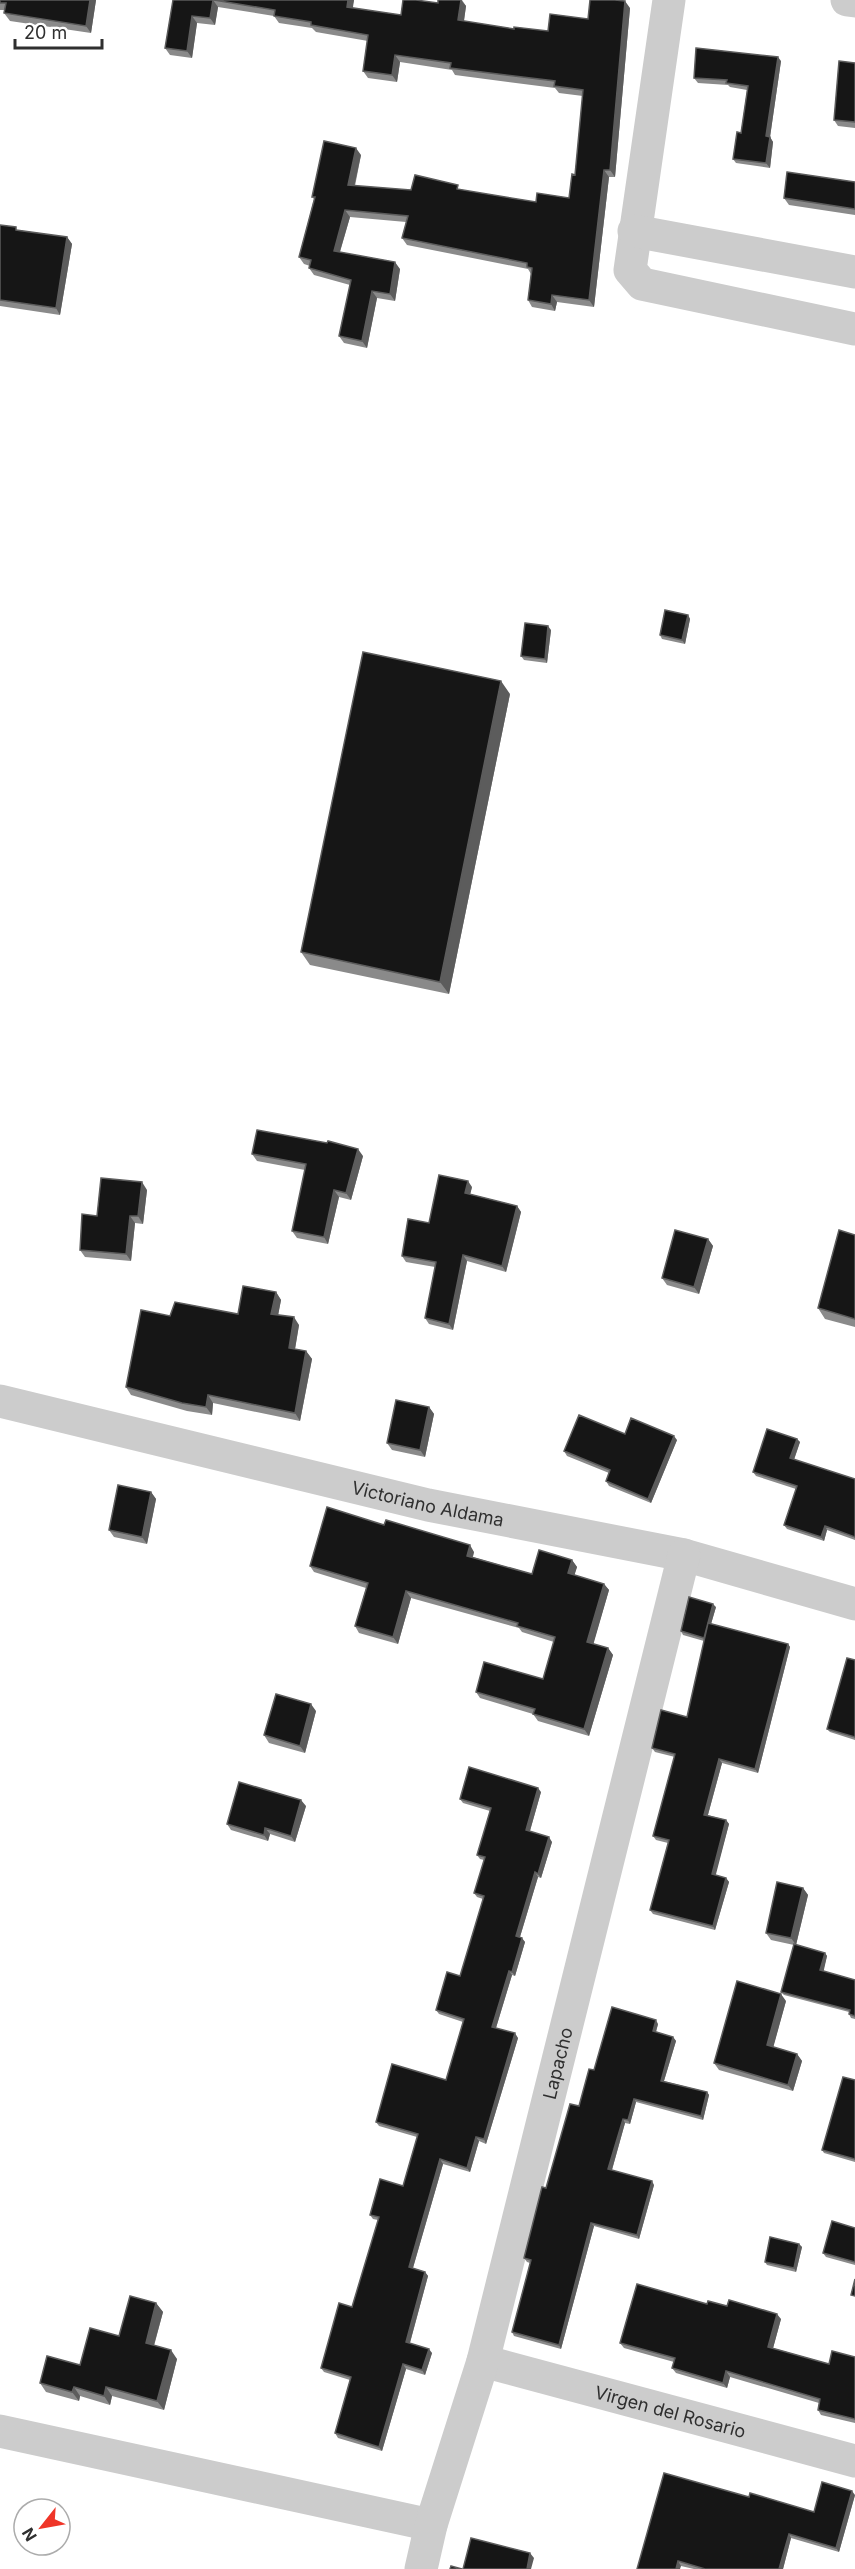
<svg xmlns="http://www.w3.org/2000/svg" width="855" height="2569" viewBox="0 0 855 2569" font-family="Inter,sans-serif">
<style>
.lines{fill:none;stroke-linecap:round;stroke-linejoin:round}
.minor{stroke:#ccc;stroke-width:33}
.wall{fill:#8a8a8a}
.shaded-wall{fill:#5c5c5c}
.building{fill:#161616;stroke:#5c5c5c;stroke-width:1.5}
.labels{text-anchor:middle;dominant-baseline:central;stroke-width:6;stroke-linejoin:round;paint-order:stroke}
.street-label{font-size:18px;fill:#2f2f2f;stroke:#fff}
</style>
<rect width="100%" height="100%" fill="#fff"/>
<g class="lines">
<g class="minor">
<path d="M669,0l-39,270 12,14 213,45"/>
<path d="M847,0l8,1"/>
<path d="M634,231l221,41"/>
<path id="s1" d="M0,1401l428,104 256,50 171,49"/>
<path id="s2" d="M483,2361l372,100"/>
<path d="M0,2431l431,94"/>
<path id="s3" d="M421,2569l10,-44 52,-164 201,-806"/>
</g>
</g>
<path class="wall" d="M0,0h96l-5,33 -81,-12 -6,-8 1,-3h-5z
M173,0h181l-2,8 49,7 37,-12v-3h24l4,6 -2,15 50,8 34,2 82,-23 -15,169h-6l-15,130 -37,-5 -2,9 -23,-4 -4,-7 3,-26 -3,-5 -121,-24 -5,-7 4,-16 -56,-5 -10,35 60,17 -5,32 -18,-3 -10,50 -23,-5 -5,-7 11,-51 -36,-10 -5,-7 1,-2 -6,-2 -5,-7 15,-58 -2,-2 49,-42 -6,31 56,4h50l75,12 33,-4 6,-23 8,-79 -24,-3 -4,-5 -100,-13 -3,-5 -52,-8 -3,20 -29,-4 -5,-7 5,-30 -52,-9 -4,-4 -33,-5 -5,-7 -56,-9 -3,18 -18,-2 -5,35 -22,-3 -5,-7z
M781,61l-11,76 3,5 -3,26 -34,-5 -3,-4 8,-26 6,-43 -17,-3 -2,-2 -30,-2 -4,-5z
M855,63v65l-17,-2 -4,-6z
M855,182v33l-66,-10 -5,-7z
M0,225l18,5 49,7 5,7 -12,71 -60,-9z
M688,615l2,4 -5,25 -23,-5 -2,-4z
M551,630l-4,33 -23,-3 -3,-4z
M510,694l-61,300 -139,-29 -9,-13z
M252,1154l111,2 -12,44 -12,-3 -11,47 -31,-6 -5,-7 13,-61 -48,-9z
M472,1187l-2,7 47,12 4,6 -15,60 -39,-11 -14,69 -24,-6 -4,-6 10,-51 -29,-5 -4,-6 27,-33z
M147,1190l-4,34 -8,-1 -4,38 -46,-4 -5,-7 17,-34z
M855,1235v92l-30,-8 -7,-11z
M708,1239l5,7 -14,48 -32,-9 -5,-7z
M276,1292l5,8 -3,15 21,10 -4,24 11,2 6,8 -12,62 -87,-18 -1,12 -25,-4 -56,-16 -5,-8 44,-71 68,-2z
M429,1407l5,7 -9,43 -33,-7 -5,-7z
M625,1434l52,6 -26,63 -42,-17 -3,-5 3,-8 -42,-17 -3,-5z
M797,1439l3,3 -6,18 61,19v61l-28,-10 -3,11 -37,-12 -3,-4 12,-36 -40,-13 -3,-4z
M151,1492l5,7 -9,45 -33,-7 -5,-7z
M474,1552l-1,5 59,17 40,-14 5,7 -3,8 30,9 5,6 -16,54 15,4 5,7 -24,81 -51,-15 -5,-7 -53,-16 -4,-6 67,-13 11,-37 -32,-10 -3,-4 -108,-30 -13,46 -39,-11 -4,-7 11,-38 -52,-16 -4,-6z
M716,1607l-5,17 77,20 2,3 -32,126 -36,-10 -14,52 18,5 3,4 -14,51 11,3 3,4 -14,48 -62,-16 -3,-4 18,-67 -12,-3 -3,-4 22,-79 -20,-5 -3,-4 35,-31 17,-76 -21,-6 -2,-4z
M855,1660v80l-25,-8 -3,-3z
M316,1711l-11,42 -36,-10 -5,-8z
M541,1792l-11,39 22,11 -11,36 -3,-1 -18,60 5,5 -10,34 -3,-1 -16,53 22,10 -32,106 -7,-3 -9,31 -27,-8 -30,104 12,4 3,4 -18,67 22,10 -7,22 -19,-6 -24,82 -44,-13 -3,-5 15,-53 -26,-8 -3,-4 31,-61 26,-87 -5,-1 -3,-4 33,-29 14,-49 -38,-11 -3,-4 70,-42 17,-58 -24,-8 -3,-4 24,-34 23,-77 -6,-2 -3,-4 10,-33 -4,-1 -3,-4 13,-44 -27,-8 -3,-4z
M306,1806l-11,36 -25,-8 -2,7 -37,-11 -4,-6z
M803,1888l5,7 -12,50 29,8 2,3 -4,15 32,9v39l-4,-1 -2,-4v-2l-65,-17 -3,-3 13,-47 -23,-5 -5,-7z
M786,2001l-13,46 24,7 5,7 -9,30 -74,-21 -5,-7z
M658,2024l-2,8 17,5 3,4 -12,40 43,11 2,3 -6,25 -67,-18 -6,22 -5,-1 -13,47 42,15 -15,54 -45,-13 -33,123 -47,-13 -2,-4 18,-69 -3,-1 -3,-4 22,-70 33,-82 15,-36z
M855,2080v82l-31,-9 -2,-3z
M855,2228v37l-29,-8 -3,-4z
M799,2244l3,3 -6,25 -29,-7 -2,-3z
M156,2303l7,9 -9,34 23,13 -13,51 -52,-14 -2,9 -30,-9 -1,5 -33,-9 -6,-9 40,-18 39,-29z
M707,2304l20,2 54,13 -8,29 56,16 26,-7v66l-34,-8 -3,-5 1,-7 -89,-26 -3,11 -51,-15 -4,-5 2,-6 -50,-14 -4,-5z
M855,2495l-16,57 -48,-14 -8,31h-89l-13,-3 -44,3 112,-72 65,15z"/>
<path class="shaded-wall" d="M90,0h6l-5,33 -5,-7z
M213,0l5,7 -3,18 -5,-7z
M348,0h6l-2,14 -5,-7z
M461,0l5,6 -3,21 -5,-7z
M625,1l5,7 -15,169 -5,-7z
M192,16l5,7 -5,35 -5,-7z
M395,55l5,7 -3,20 -5,-7z
M778,57l3,4 -11,76 3,5 -3,26 -4,-5v-27z
M356,148l5,7 -8,37 -5,-7z
M604,170l5,7 -15,130 -5,-7z
M345,210l5,7 -12,41 -4,-7z
M67,237l5,7 -12,71 -4,-7z
M395,262l5,7 -5,32 -5,-7z
M372,291l5,7 -10,50 -5,-7z
M552,295l5,7 -2,9 -4,-7z
M688,615l2,4 -5,25 -3,-4z
M548,626l3,4 -4,33 -2,-4z
M501,681l9,13 -61,300 -9,-12z
M358,1149l5,7 -12,44 -5,-7z
M468,1181l4,6 -3,12 -4,-6z
M142,1182l5,8 -4,34 -5,-8z
M334,1190l5,7 -11,47 -4,-7z
M517,1206l4,6 -15,60 -4,-6z
M130,1216l5,7 -4,38 -5,-7z
M708,1239l5,7 -14,48 -5,-7z
M463,1255l4,6 -14,69 -4,-6z
M276,1292l5,8 -4,21 -6,-7z
M294,1317l5,8 -5,30 -5,-7z
M306,1351l6,8 -12,62 -5,-8z
M208,1395l5,8 -1,12 -6,-8z
M429,1407l5,7 -9,43 -5,-7z
M674,1436l3,4 -26,63 -3,-4z
M797,1439l3,3 -7,20 -3,-4z
M151,1492l5,7 -9,45 -5,-7z
M825,1526l2,4 -3,11 -3,-4z
M470,1545l4,7 -3,10 -4,-6z
M572,1560l5,7 -4,13 -5,-7z
M604,1584l5,6 -17,59 -5,-7z
M406,1591l5,7 -13,46 -5,-7z
M713,1604l3,3 -10,34 -2,-3z
M788,1644l2,3 -32,126 -3,-4z
M608,1648l5,7 -24,81 -5,-7z
M311,1704l5,7 -11,42 -5,-7z
M719,1759l3,4 -15,55 -3,-3z
M538,1788l3,4 -12,42 -3,-4z
M301,1800l5,6 -11,36 -4,-6z
M726,1820l3,4 -14,54 -3,-4z
M265,1828l5,6 -2,7 -4,-6z
M549,1837l3,5 -11,36 -3,-4z
M535,1872l3,5 -19,63 -3,-4z
M726,1878l3,4 -14,48 -2,-4z
M803,1888l5,7 -12,50 -5,-7z
M522,1938l3,4 -10,34 -3,-4z
M825,1953l2,3 -4,18 -3,-4z
M509,1971l3,4 -17,56 -3,-4z
M781,1994l5,7 -14,51 -5,-7z
M656,2020l2,4 -3,11 -2,-4z
M515,2033l3,5 -32,106 -2,-5z
M673,2037l3,4 -13,43 -2,-3z
M797,2054l5,7 -9,30 -5,-6z
M707,2092l2,3 -6,25 -2,-4z
M634,2099l2,3 -6,22 -2,-4z
M623,2119l2,4 -14,50 -3,-4z
M476,2137l3,4 -9,31 -3,-4z
M440,2159l3,5 -31,107 -3,-4z
M652,2181l2,4 -15,54 -2,-4z
M591,2223l3,3 -33,123 -2,-4z
M799,2244l3,3 -6,25 -2,-4z
M425,2272l3,4 -19,70 -3,-4z
M156,2303l7,9 -11,40 -6,-9z
M777,2314l4,5 -9,33 -4,-5z
M429,2349l3,4 -7,22 -3,-5z
M171,2350l6,9 -13,51 -7,-9z
M403,2364l3,5 -24,82 -3,-4z
M726,2371l4,6 -3,11 -4,-5z
M74,2387l6,9 -1,5 -7,-9z
M106,2387l6,9 -2,9 -6,-9z
M852,2491l3,4 -16,57 -3,-4z
M789,2534l2,4 -8,31h-4z
M530,2553l4,5 -3,11h-4z
M678,2561l3,5 -1,3h-4z"/>
<path class="building" d="M0,0h90l-4,26 -82,-13 2,-10h-6z
M173,0h40l-3,18 -18,-2 -5,35 -22,-3z
M214,0h134l-1,7 54,8 2,-15h13l22,3v-3h23l-3,20 56,9v-2l34,4 2,-17 38,5 2,-19h25l10,1 -15,169h-6l-15,130 -37,-5 -1,9 -23,-4 4,-32 -5,-1v-4l-125,-25 6,-22 -63,-6 -11,41 61,11 -5,32 -18,-3 -10,50 -23,-5 12,-56 -42,-12 2,-8 -12,-3 16,-60h-3l12,-56 32,7 -8,37 63,5 4,-15 43,10 -1,4 79,13 1,-9 32,5 3,-24 3,1 8,-85 -29,-4 1,-5 -105,-13 1,-5 -56,-8 -3,20 -29,-4 5,-36 -57,-10v-3l-37,-6 1,-6z
M696,48l82,9 -12,79 4,1 -4,26 -33,-4 4,-27 4,1 7,-47 -22,-3 1,-3 -33,-2z
M839,61l16,2v59l-21,-2z
M787,172l68,10v27l-71,-11z
M0,225l16,2v3l51,7 -11,71 -56,-8z
M665,610l23,5 -6,25 -22,-5z
M525,623l23,3 -3,33 -24,-3z
M363,652l138,29 -61,301 -139,-30z
M257,1130l70,13 1,-2 30,8 -12,44 -12,-3 -10,47 -32,-6 14,-67 -54,-10z
M439,1175l29,6 -3,12 52,13 -15,60 -39,-11 -14,69 -24,-6 11,-56 -34,-6 6,-37 21,4z
M101,1178l41,4 -4,34h-8l-4,38 -46,-4 2,-36 15,2z
M675,1230l33,9 -14,48 -32,-9z
M839,1230l16,5v84l-37,-11z
M243,1286l33,6 -5,22 23,3 -5,31 17,3 -11,62 -87,-18 -2,12 -24,-4 -56,-16 15,-77 29,6 5,-14 63,12z
M396,1400l33,7 -9,43 -33,-7z
M579,1415l46,19 6,-16 43,18 -26,63 -42,-18 4,-11 -46,-19z
M767,1429l30,10 -7,19 65,21v58l-30,-11 -4,11 -37,-12 13,-39 -44,-14z
M118,1485l33,7 -9,45 -33,-7z
M327,1507l57,18 2,-5 84,25 -3,11 65,18 7,-24 33,10 -4,13 36,11 -17,58 21,6 -24,81 -51,-15 2,-5 -59,-17 8,-30 59,17 12,-42 -38,-11 1,-3 -112,-32 -13,46 -38,-11 13,-43 -58,-17z
M689,1597l24,7 -9,34 -23,-7z
M708,1623l80,21 -33,125 -36,-10 -15,56 22,5 -14,54 14,4 -13,48 -63,-16 19,-70 -16,-4 22,-82 -23,-6 9,-38 26,7z
M847,1658l8,2v77l-28,-8z
M276,1694l35,10 -11,42 -36,-11z
M469,1767l69,21 -12,42 23,7 -11,37 -3,-2 -19,64 6,2 -10,34 -3,-1 -17,56 23,6 -31,106 -8,-2 -9,31 -27,-9 -31,108 16,5 -19,70 23,7 -7,21 -19,-6 -24,83 -44,-14 16,-56 -30,-9 18,-65 13,4 27,-90 -9,-2 10,-36 23,7 15,-52 -42,-12 16,-58 54,16 18,-61 -28,-9 11,-38 13,4 24,-80 -10,-3 11,-36 -8,-2 14,-47 -31,-9z
M239,1782l62,18 -10,36 -26,-8 -1,7 -37,-11z
M777,1882l26,6 -12,50 -25,-5z
M794,1944l31,9 -5,17 35,10v36l-6,-2 1,-4 -69,-18z
M737,1981l44,13 -14,51 30,9 -9,31 -74,-22z
M612,2007l44,13 -3,11 20,6 -12,44 46,11 -6,24 -67,-17 -6,21 -5,-1 -15,50 44,12 -15,54 -46,-12 -32,122 -47,-13 19,-72 -7,-2 18,-71 4,1 24,-84 9,2 10,-37 5,1z
M843,2077l12,3v79l-33,-9z
M832,2221l23,7v34l-32,-9z
M770,2237l29,7 -5,24 -29,-6z
M855,2279v17l-4,-1z
M637,2284l70,20 1,-3 19,5 2,-6 48,14 -9,33 61,17 3,-13 23,6v62l-37,-9 2,-11 -94,-28 -3,12 -51,-15 3,-10 -55,-15z
M130,2296l26,7 -10,40 25,7 -14,51 -51,-14 -2,9 -30,-9 -2,5 -32,-9 7,-27 33,9 10,-37 29,8z
M664,2473l85,24 1,-4 64,19 8,-30 30,9 -16,57 -47,-14 -10,35h-74l-27,-8 -2,8h-39z
M471,2538l59,15 -3,16h-64z
M451,2566l11,3h-12z"/>
<g class="labels">
<g class="street-label">
<text stroke="none"><textPath href="#s1" startOffset="440">Victoriano Aldama</textPath></text>
<text stroke="none"><textPath href="#s3" startOffset="524">Lapacho</textPath></text>
<text stroke="none"><textPath href="#s2" startOffset="194">Virgen del Rosario</textPath></text>
</g>
</g>
<g transform="translate(42 2527) rotate(239)"><circle r="28" fill="#ffffff" stroke="#acacac" stroke-width="1.5"/>
<path d="M0-4.5L10 22L0 15L-10 22Z" fill="#ef3528"/>
<text y="-9" font-size="16" font-weight="bold" text-anchor="middle" fill="#2f2f2f">N</text>
</g>
<path d="M15 39v9h87v-9" fill="none" stroke="#2f2f2f" stroke-width="3"/>
<text x="24" y="39" font-size="18" fill="#2f2f2f" stroke="#ffffff" stroke-width="4.5" paint-order="stroke">20 m</text>
</svg>
